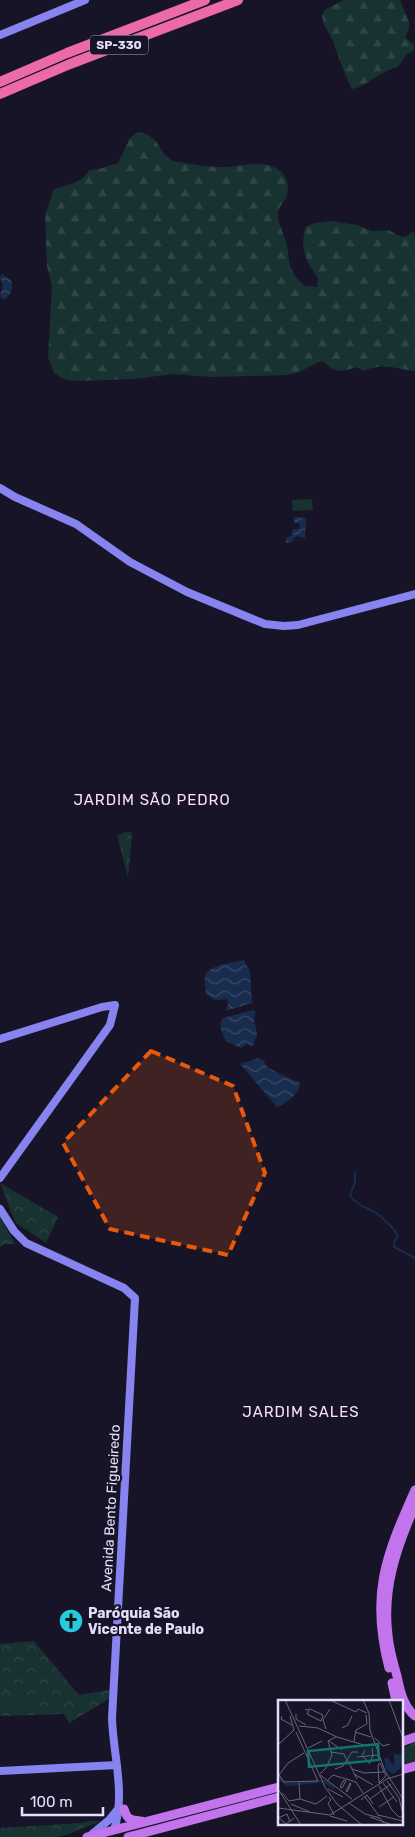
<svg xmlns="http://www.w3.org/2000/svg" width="415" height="1837" viewBox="0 0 415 1837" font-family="Rubik,sans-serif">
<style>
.grass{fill:url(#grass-tufts)}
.forest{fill:url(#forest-firs)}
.park{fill:url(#park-crowns)}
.pitch{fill:#183231}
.water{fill:url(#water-waves)}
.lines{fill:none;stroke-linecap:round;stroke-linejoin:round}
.stream{stroke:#182c4d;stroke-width:2}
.secondary{stroke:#8783ef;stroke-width:8}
.primary{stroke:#c274ed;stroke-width:9}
.highway{stroke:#ec6aa6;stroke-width:10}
.marked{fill:#e8590c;fill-opacity:0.2;stroke:#e8590c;stroke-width:4;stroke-dasharray:10 6;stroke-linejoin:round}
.labels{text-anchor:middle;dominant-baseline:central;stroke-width:4.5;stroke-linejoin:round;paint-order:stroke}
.shield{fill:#181428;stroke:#a6a2bc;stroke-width:1}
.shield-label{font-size:12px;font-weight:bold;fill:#e3dffb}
.street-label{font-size:14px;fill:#e3dffb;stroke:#181428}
.poi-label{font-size:14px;font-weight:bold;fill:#e3dffb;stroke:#181428;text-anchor:start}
.neighbourhood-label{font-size:15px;letter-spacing:1px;fill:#fbe1f1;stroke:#181428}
.inset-river{fill:none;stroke:#182c4d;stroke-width:2.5}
.inset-road{fill:none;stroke:#69657c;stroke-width:1}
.view{fill:#0f766e;fill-opacity:0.15;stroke:#0f766e;stroke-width:2.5}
.inset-edge{fill:none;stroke:#e3dffb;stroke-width:2.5}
</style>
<defs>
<pattern id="grass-tufts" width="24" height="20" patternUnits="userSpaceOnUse" patternTransform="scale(1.25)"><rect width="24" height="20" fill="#183231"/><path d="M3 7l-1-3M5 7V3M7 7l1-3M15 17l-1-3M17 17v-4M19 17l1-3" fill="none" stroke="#2e4646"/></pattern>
<pattern id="forest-firs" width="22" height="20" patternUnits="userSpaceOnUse" patternTransform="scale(1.25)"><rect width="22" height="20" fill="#183231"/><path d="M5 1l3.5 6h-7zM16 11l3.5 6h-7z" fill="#2e4646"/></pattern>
<pattern id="park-crowns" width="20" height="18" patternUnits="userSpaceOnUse" patternTransform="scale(1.25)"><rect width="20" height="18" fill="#183231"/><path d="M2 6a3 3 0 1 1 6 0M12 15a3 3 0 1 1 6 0" fill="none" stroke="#2e4646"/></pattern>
<pattern id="water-waves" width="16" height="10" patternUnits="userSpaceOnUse" patternTransform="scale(1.25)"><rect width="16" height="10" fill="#182c4d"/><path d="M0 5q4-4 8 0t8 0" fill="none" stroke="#394a68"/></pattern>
</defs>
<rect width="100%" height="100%" fill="#181428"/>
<path class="grass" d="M415,1740v21l-14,3v-16l9,-3z"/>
<path class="forest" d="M344,0h56l9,22v7l-4,8 9,8v5l-8,5 -8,12c-17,3 -28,18 -46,22 -8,-16 -13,-31 -19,-48 -4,-8 -10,-16 -11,-26l4,-6z
M137,132c28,4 18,25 41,30 12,2 38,6 50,5 14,-1 31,-6 45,0 12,4 17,17 14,28 -2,6 -8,11 -9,17 -1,12 7,23 9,34 2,8 1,18 6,26 2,5 8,10 12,14l12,1 1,-9c-12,-15 -19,-32 -12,-51l8,-4 17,-2 26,4 15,6 16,-1 14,7 5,-1 6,-5 2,6v134c-20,-2 -32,-9 -51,0l-8,-4c-7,3 -17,6 -25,1 -4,-3 -5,-5 -10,-7l-22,11 -12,3 -75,2 -39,-3 -39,5 -56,2 -12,-1 -12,-7 -6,-16 4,-70 -5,-21 -2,-51 9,-26c13,-4 29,-6 35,-19l10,-1 19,-6 12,-25z"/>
<path class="park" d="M126,832h5l1,5 -4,40 -11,-42z
M0,1183l58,34 -12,26 -31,-21z
M0,1217l15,27h-11l-4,3z
M34,1641l45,54 36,-6 -1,7 -45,27 -5,-9 -64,2v-72z
M91,1821h10l-35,14 -9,2h-57v-9l81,-5z"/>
<path class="pitch" d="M312,499l1,11 -20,1 -1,-11z
M39,1694l1,16 -25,1v-16z"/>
<path class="water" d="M2,274l9,6c2,7 1,14 -6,19h-2l-3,-3 3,-11 -3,-8z
M294,517l12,1 -1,20 -9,-2 -4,6 -6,1v-5l6,-3 1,-6h5l2,-2 -1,-4h-5z
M244,960l6,12 2,31 -27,8 3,-6 -1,-6 -12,1 -9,-6c0,-6 -3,-15 0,-20 4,-9 29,-12 38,-14z
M253,1010l3,2 -2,7 3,15 -4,12 -6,-2 -6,4 -15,-7c-4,-8 -8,-15 -3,-23z
M258,1058l5,2 5,8 32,15c-1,12 -13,19 -23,24l-37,-43z"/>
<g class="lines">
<path class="stream" d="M355,1173v9l-5,14c7,10 19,12 29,19 7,6 14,13 19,20l-4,8v4l21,11"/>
<path class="secondary" d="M0,35l85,-35
M0,488l15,9 61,27 54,38 57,30 78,32 19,2 14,-1 117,-31
M0,1039l102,-32 13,-2 -5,20 -110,153
M0,1209l14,22 12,12 98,45 11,10 -23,420c1,37 14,75 2,112
M0,1771l117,-6
M92,1834l17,-14 9,-11"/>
<path class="primary" d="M415,1506c-18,40 -33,83 -27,129 1,13 5,27 9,41 3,14 6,30 18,40
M389,1668c-19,-73 -4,-111 26,-178
M392,1683l4,18
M401,1742l14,-5
M401,1770l14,-4
M124,1809c3,11 7,11 17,12
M87,1837l192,-50
M128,1837l151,-40"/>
<path class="highway" d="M0,82l67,-29 138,-53
M0,94l70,-30 168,-64"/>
</g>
<path class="marked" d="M151,1051l82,35 32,87 -37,82 -118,-26 -47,-86z"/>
<defs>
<g id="church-disc" transform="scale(1.25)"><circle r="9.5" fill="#24cce2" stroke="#181428"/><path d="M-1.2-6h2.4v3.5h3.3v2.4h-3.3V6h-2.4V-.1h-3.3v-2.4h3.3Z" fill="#111"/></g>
</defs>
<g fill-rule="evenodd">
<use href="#church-disc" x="71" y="1621"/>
</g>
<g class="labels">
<rect class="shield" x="90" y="35.5" width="58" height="19" rx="4"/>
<g class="shield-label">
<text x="119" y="45">SP-330</text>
</g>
<g class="street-label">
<text transform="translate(111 1508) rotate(-87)">Avenida Bento Figueiredo</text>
</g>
<g class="poi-label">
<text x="88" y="1613">Paróquia São<tspan x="88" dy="16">Vicente de Paulo</tspan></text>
</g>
<g class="neighbourhood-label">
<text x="152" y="800">JARDIM SÃO PEDRO</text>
<text x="301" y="1412">JARDIM SALES</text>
</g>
</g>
<g transform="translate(278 1700)">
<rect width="125" height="125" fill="#181428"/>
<path d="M116,54l9,1 -3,14 -7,5 -7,-4 -2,-12h4l6,8z" fill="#182c4d"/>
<path class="inset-river" d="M0,77l9,8 37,-4 10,7"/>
<path class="inset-road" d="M7,0l40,87 12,17 25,21M52,0l26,12 2,-3 9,4M85,0l6,13 1,17 15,41 18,28M111,0l14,38M27,10l5,-1 13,6 -2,6 -14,-7 2,-4M18,14v5l10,6M4,16l-1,3 11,6M21,26l19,2 19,9 30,9 8,-1M64,28l6,-3 4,-9M48,29l-3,-9 7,-11M18,32l22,49 -34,1 -5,-7 9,-12 16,-10M77,32l16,5M97,38l8,8 7,-2M51,41l13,9M76,41l2,-11 11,-6 -1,-9M0,45l16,-15 -4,-14M30,48l14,-7M87,50l-3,6 8,7M53,52l13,2 2,5M79,57l21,-2M69,59l10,20M102,63l6,13 -7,7 -1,-18zM91,64l4,-8 -1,-8M57,69l8,-3 9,-14h6M74,69l12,4 20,-1M42,74l6,-6 6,-13 -4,-14 8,-4M76,74l19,11M42,75l32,24M66,80l2,1 -4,7 -2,-1zM49,81l6,-6 23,7 7,11M109,81l12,17 4,16M21,83l1,16M72,83l1,1 -4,8 -1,-1zM105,83l14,19M101,86l13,24 7,7h4M0,89l23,36M50,89l15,8M4,93l7,8 11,-2M51,97l2,3 -3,3 6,12M87,97l14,19M22,99l16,5 11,-8M92,99l21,-15M83,100l6,-5 6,9M71,103l16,11 15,4 4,5M13,104l19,8M101,107l15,-10M0,108l52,7 57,-36 16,-5M100,115l25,6M52,116l17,5M0,117l8,7 8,-6M92,117l22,8M0,118l9,-4 3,8"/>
<path class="view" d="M100,44l1,16 -70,7 -1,-16z"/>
<rect width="125" height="125" class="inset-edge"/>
</g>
<path d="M22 1807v8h81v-8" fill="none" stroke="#e3dffb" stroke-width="2.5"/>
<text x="30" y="1807" font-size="15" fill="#e3dffb" stroke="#181428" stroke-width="4" paint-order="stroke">100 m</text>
</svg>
